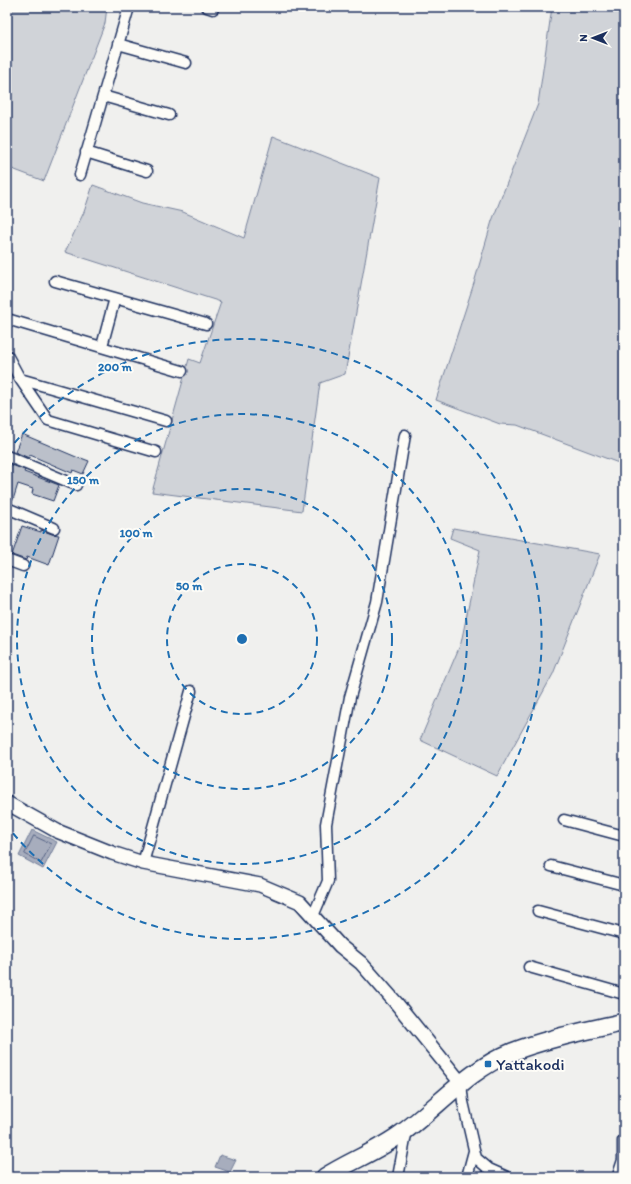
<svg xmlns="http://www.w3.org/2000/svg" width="631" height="1184" viewBox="0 0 631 1184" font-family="Itim,sans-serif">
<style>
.green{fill:#d0d3d8;stroke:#76819b}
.water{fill:#a7adbd;stroke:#6f7b97}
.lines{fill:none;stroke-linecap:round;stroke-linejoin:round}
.shore{stroke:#536184;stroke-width:1}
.building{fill:#bbc0ca;stroke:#1b2f5e}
.minor-casing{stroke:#1b2f5e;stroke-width:13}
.tertiary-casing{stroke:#1b2f5e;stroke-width:16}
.trunk-casing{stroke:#1b2f5e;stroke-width:20}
.minor{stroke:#fdfcf7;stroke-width:10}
.tertiary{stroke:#fdfcf7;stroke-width:13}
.trunk{stroke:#fdfcf7;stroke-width:17}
.ring{fill:none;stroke:#1f6fb2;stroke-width:2;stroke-dasharray:7 5}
.poi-dot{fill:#1f6fb2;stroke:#fdfcf7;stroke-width:1.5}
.labels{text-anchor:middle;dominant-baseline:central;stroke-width:4;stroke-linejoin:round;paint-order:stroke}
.poi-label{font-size:17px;fill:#1b2f5e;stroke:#fdfcf7;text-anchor:start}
.centre{fill:#1f6fb2;stroke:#fdfcf7;stroke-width:2}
.ring-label{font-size:12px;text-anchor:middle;font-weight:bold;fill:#1f6fb2;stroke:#fdfcf7;stroke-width:4;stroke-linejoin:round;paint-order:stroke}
</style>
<rect width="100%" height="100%" fill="#f0f0ee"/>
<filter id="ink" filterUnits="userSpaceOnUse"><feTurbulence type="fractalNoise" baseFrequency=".025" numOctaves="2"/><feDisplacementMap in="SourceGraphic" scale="8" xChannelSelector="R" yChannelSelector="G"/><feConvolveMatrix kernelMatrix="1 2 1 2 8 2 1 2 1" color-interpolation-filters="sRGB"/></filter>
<g filter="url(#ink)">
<path class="green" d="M7,7h100l-2,16 -61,158 -37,-14z
M552,7h72v458l-107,-40 -17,-1 -64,-24 38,-117 18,-62 46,-117z
M273,136l107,42 -35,196 -25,9 -18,128 -150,-19 37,-133 11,4 21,-61 -156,-50 19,-40 9,-27 49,18 41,9 61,26z
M453,528l147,26 -47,120 -56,102 -77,-36 41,-97 19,-93 -30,-12z"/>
<path class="water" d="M32,830l25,12 -14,27 -24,-13z
M220,1155l16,5 -6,12 -15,-5z"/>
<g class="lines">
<path class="shore" d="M34,836l17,8 -10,19 -16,-9z"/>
</g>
<path class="building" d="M22,434l59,25v-1l8,3 -6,13 -10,-4 -1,3 -42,-18 -1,3 -14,-6z
M7,463l18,7 -1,2 35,13 -6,16 -21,-7 1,-5 -15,-5 -6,19 -5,-1z
M22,526l19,6v-2l11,4 7,1 -10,30 -22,-8 -1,3 -14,-5z"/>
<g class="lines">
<g class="minor-casing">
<path id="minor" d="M207,7l6,2
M118,44l68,19
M103,96l66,19
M86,152l61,19
M80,175l49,-168
M55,281l151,43
M7,319l175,52
M102,346l13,-48
M7,355l13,24 28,41 108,32
M20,379l146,42
M7,456l69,29
M7,508l47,20
M7,560l16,6
M564,820l60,16
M143,863l48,-172
M551,866l73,19
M538,911l86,23
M313,916l15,-35 -2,-57 24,-127 27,-95 28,-167
M529,967l95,27
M461,1083l2,19 13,56 13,11 18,8
M398,1177l9,-48
M467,1177l7,-26
M619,1177v-5l4,-12v-19"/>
</g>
<g class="tertiary-casing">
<path id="tertiary" d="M7,803l50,28 55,22 31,10 117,22 40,17 40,44 21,17 36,41 64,79"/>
</g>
<g class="trunk-casing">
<path id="trunk" d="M325,1177c25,-16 53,-26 77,-44 37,-27 66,-63 110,-81 36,-14 75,-21 112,-30"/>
</g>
<use href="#minor" class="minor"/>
<use href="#tertiary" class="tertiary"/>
<use href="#trunk" class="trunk"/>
</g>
</g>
<g class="ring">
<circle cx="242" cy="639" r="75"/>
<circle cx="242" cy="639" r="150"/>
<circle cx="242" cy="639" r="225"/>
<path d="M7 452A300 300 0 1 1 7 826"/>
</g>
<rect class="poi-dot" x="484" y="1060" width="8" height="8" rx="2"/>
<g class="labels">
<g class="poi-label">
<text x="496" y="1064">Yattakodi</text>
</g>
</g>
<circle cx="242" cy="639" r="6" class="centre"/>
<g class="ring-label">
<text x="115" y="371">200 m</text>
<text x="83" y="484">150 m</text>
<text x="136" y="537">100 m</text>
<text x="189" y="590">50 m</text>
</g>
<rect width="631" height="1184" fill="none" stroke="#fdfcf7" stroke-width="24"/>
<rect x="12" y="12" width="607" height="1160" fill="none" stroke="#1b2f5e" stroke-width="1.5" filter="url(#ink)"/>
<g transform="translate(593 38) rotate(270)" stroke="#fdfcf7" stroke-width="3" paint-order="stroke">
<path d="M0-3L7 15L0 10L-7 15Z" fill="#1b2f5e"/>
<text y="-6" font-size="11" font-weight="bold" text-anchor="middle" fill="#1b2f5e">N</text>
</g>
</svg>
